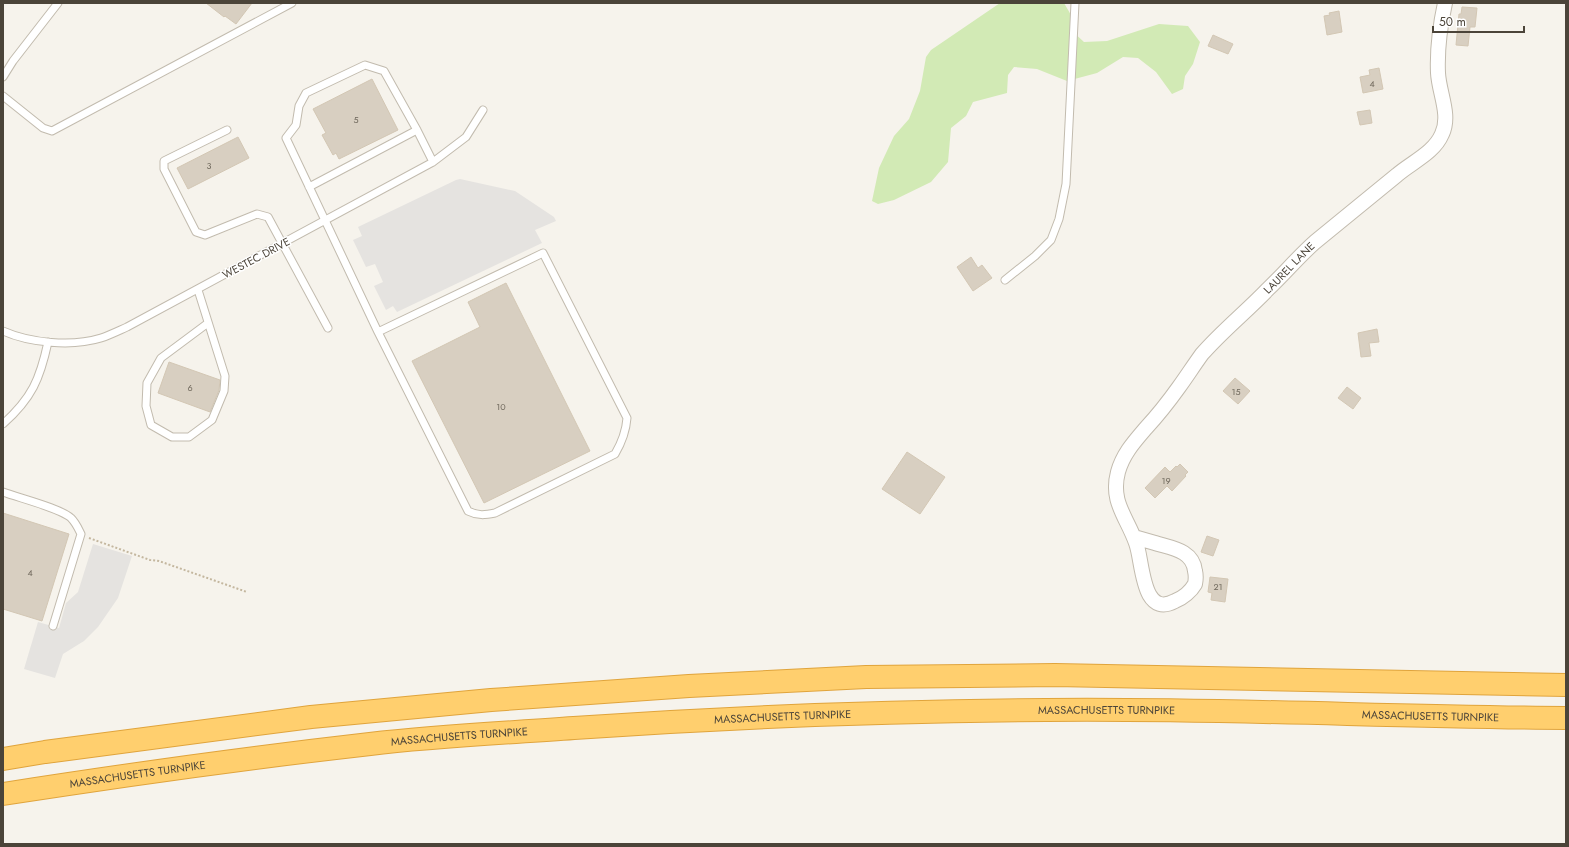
<svg xmlns="http://www.w3.org/2000/svg" width="1569" height="847" viewBox="0 0 1569 847" font-family="Jost,sans-serif">
<style>
.green{fill:#d2eab5}
.parking{fill:#e5e3e0}
.building{fill:#d8cfc1;stroke:#d3c7b4}
.lines{fill:none;stroke-linecap:round;stroke-linejoin:round}
.service-casing{stroke:#c2bbae;stroke-width:9}
.minor-casing{stroke:#c2bbae;stroke-width:16}
.motorway-casing{stroke:#e0a43c;stroke-width:24}
.path{stroke:#c4b79f;stroke-width:2;stroke-dasharray:2 2;stroke-linecap:butt}
.service{stroke:#fff;stroke-width:7}
.minor{stroke:#fff;stroke-width:14}
.motorway{stroke:#ffcf6e;stroke-width:22}
.labels{text-anchor:middle;dominant-baseline:central;stroke-width:3;stroke-linejoin:round;paint-order:stroke}
.number-label{font-size:9px;fill:#6e675b}
.street-label{font-size:11px;fill:#4b4439;stroke:#fff}
</style>
<rect width="100%" height="100%" fill="#f6f3ec"/>
<path class="green" d="M1000,3h64l7,12v15l13,12 23,-1 52,-17 29,2 12,16 -7,22 -8,12 -2,13 -11,5 -16,-22 -18,-14 -15,-1 -26,16 -30,8 -30,-12 -23,-2 -6,8 -1,18 -34,9 -7,14 -15,12 -3,34 -17,20 -37,18 -16,4 -6,-3 7,-33 15,-32 15,-17 11,-28 6,-34 5,-7z"/>
<path class="parking" d="M460,179l55,12 39,26 2,4 -21,9 7,13 -145,69 -4,-6 -7,4 -12,-24 9,-4 -8,-18 -9,3 -13,-27 9,-4 -4,-9 98,-47z
M93,544l39,12 -14,42 -20,29 -14,14 -21,13 -8,24 -31,-9 14,-47 21,6 7,-25 12,-11z"/>
<path class="building" d="M206,3h46l-16,21 -11,-8 -1,1z
M1462,7l15,1 -2,19h-5l-2,19 -12,-1 3,-31h2z
M1339,11l3,21 -15,3 -3,-19 6,-1 -1,-2z
M1213,35l20,9 -5,10 -20,-8z
M1379,68l4,21 -20,4 -3,-16 10,-2 -1,-5z
M372,79l26,51 -59,29 -3,-6 -3,2 -11,-20 4,-2 -13,-24z
M1370,110l2,13 -12,2 -3,-13z
M238,137l11,21 -61,31 -11,-21z
M971,257l7,11 4,-3 10,13 -19,13 -16,-24z
M506,283l84,168 -106,52 -72,-142 68,-34 -12,-25z
M1377,329l2,13 -10,1 2,13 -10,1 -3,-24z
M169,362l51,18 -1,10 -9,22 -52,-19z
M1235,378l15,13 -12,13 -15,-13z
M1347,387l14,11 -8,11 -15,-11z
M907,452l38,25 -25,37 -38,-25z
M1180,464l8,8 -3,3 1,1 -14,15 -5,-5 -12,12 -10,-10 20,-21 5,5 6,-6 1,1z
M3,513l66,21 -27,87 -39,-12z
M1207,536l12,4 -6,16 -12,-4z
M1210,577l18,2 -3,23 -14,-2 1,-7 -4,-1z"/>
<g class="lines">
<g class="service-casing">
<path id="service" d="M3,77l10,-16 45,-58
M3,96l40,32 9,3 240,-128
M227,130l-63,31v8l32,63 9,3 52,-21 11,3 60,111
M309,187l108,-57
M1005,280l30,-24 16,-16 8,-21 7,-35 9,-181
M198,290l27,86 -1,15 -12,29 -23,17h-17l-21,-12 -5,-19 1,-23 14,-25 47,-35
M3,331c27,12 69,16 98,7 9,-3 17,-7 26,-11l306,-165 33,-25 17,-27
M378,332l165,-79 84,165c-1,14 -5,24 -12,36l-120,59c-10,2 -17,3 -27,-2l-90,-179 -92,-194 10,-13 3,-19 7,-13 59,-28 19,6 33,59 16,32
M3,424c29,-26 37,-45 45,-82
M3,492c16,6 57,16 68,26 5,5 7,10 10,16l-28,92"/>
</g>
<g class="minor-casing">
<g id="minor">
<path id="s1" d="M1134,537c7,2 14,4 21,6 16,5 38,7 40,28 1,4 1,8 0,13 -4,7 -12,14 -20,17 -34,18 -32,-41 -39,-58 -9,-26 -26,-41 -18,-71 5,-18 16,-30 28,-44 12,-13 23,-27 33,-41 8,-11 15,-22 23,-33 20,-23 45,-43 66,-65 16,-15 30,-32 47,-47 27,-22 55,-45 82,-67 15,-13 37,-22 45,-41 9,-19 -3,-41 -4,-61 -1,-23 2,-47 7,-70"/>
</g>
</g>
<g class="motorway-casing">
<g id="motorway">
<path d="M3,759l42,-7 266,-35 180,-17 198,-14 177,-9 189,-2 511,10"/>
<path id="s2" d="M3,794c122,-19 244,-36 367,-50 68,-8 136,-11 204,-16 157,-11 315,-17 472,-18 174,-2 347,7 520,8"/>
</g>
</g>
<path class="path" d="M89,538l61,22 9,1 88,31"/>
<use href="#service" class="service"/>
<use href="#minor" class="minor"/>
<use href="#motorway" class="motorway"/>
</g>
<g class="labels">
<g class="number-label">
<text x="1372" y="83">4</text>
<text x="356" y="119">5</text>
<text x="209" y="165">3</text>
<text x="190" y="387">6</text>
<text x="1236" y="391">15</text>
<text x="501" y="406">10</text>
<text x="1166" y="480">19</text>
<text x="30" y="572">4</text>
<text x="1218" y="586">21</text>
</g>
<g class="street-label">
<text transform="translate(256 258) rotate(-28)">WESTEC DRIVE</text>
<text stroke="none"><textPath href="#s1" startOffset="541">LAUREL LANE</textPath></text>
<text stroke="none"><textPath href="#s2" startOffset="1108">MASSACHUSETTS TURNPIKE</textPath></text>
<text stroke="none"><textPath href="#s2" startOffset="784">MASSACHUSETTS TURNPIKE</textPath></text>
<text stroke="none"><textPath href="#s2" startOffset="1432">MASSACHUSETTS TURNPIKE</textPath></text>
<text stroke="none"><textPath href="#s2" startOffset="460">MASSACHUSETTS TURNPIKE</textPath></text>
<text stroke="none"><textPath href="#s2" startOffset="136">MASSACHUSETTS TURNPIKE</textPath></text>
</g>
</g>
<rect width="1569" height="847" fill="none" stroke="#4b4439" stroke-width="8"/>
<path d="M1433 26v6h91v-6" fill="none" stroke="#4b4439" stroke-width="2"/>
<text x="1439" y="26" font-size="12" fill="#4b4439" stroke="#ffffff" stroke-width="3" paint-order="stroke">50 m</text>
</svg>
